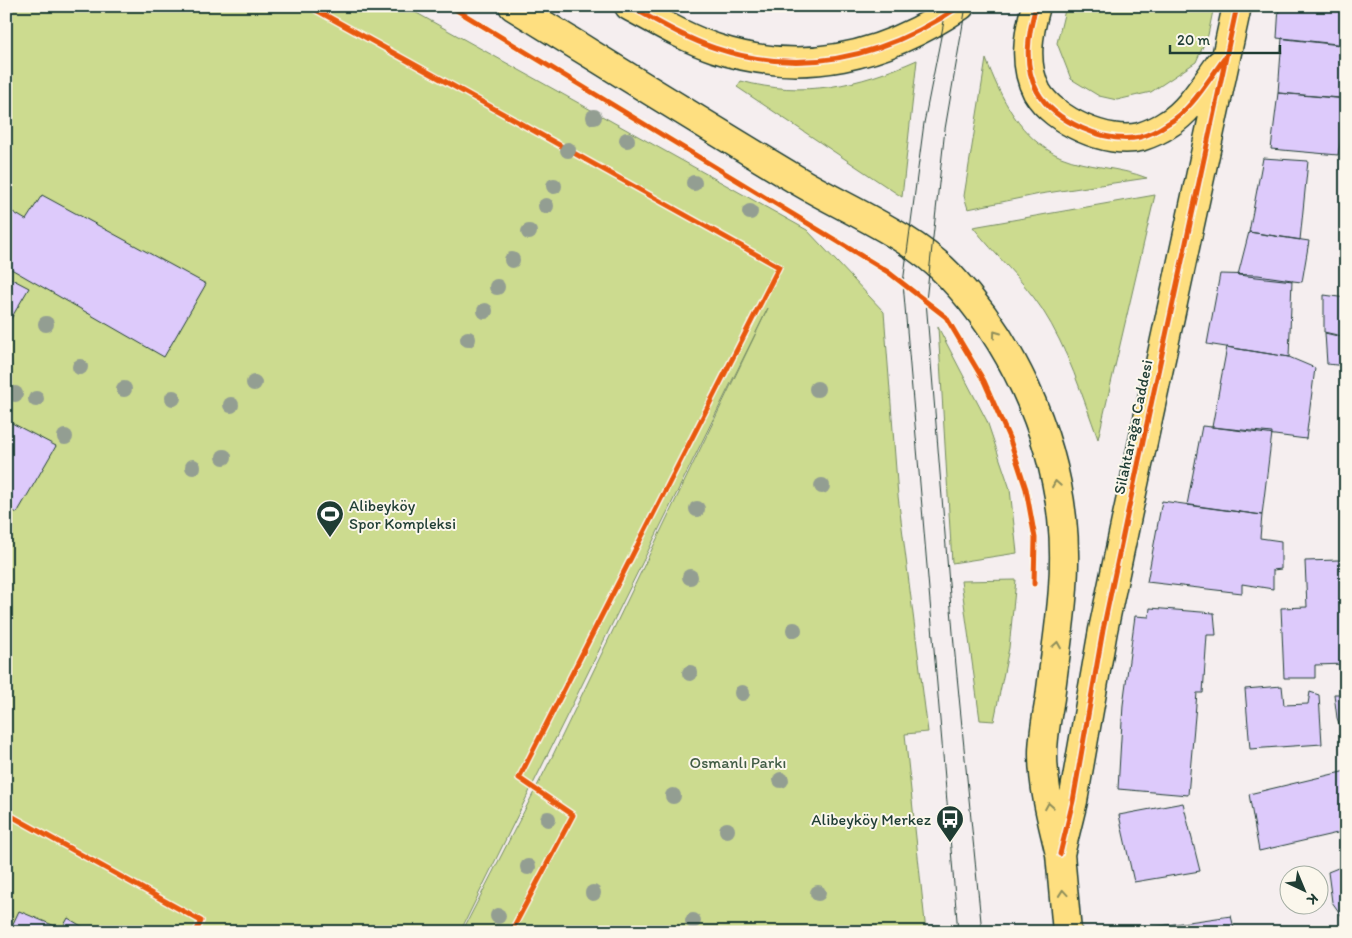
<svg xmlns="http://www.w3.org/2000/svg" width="1352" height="938" viewBox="0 0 1352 938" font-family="Itim,sans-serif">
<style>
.green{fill:#ccdb8f;stroke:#768c62}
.building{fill:#ddcafb;stroke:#1f3d34}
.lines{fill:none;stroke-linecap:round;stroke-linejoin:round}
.primary-casing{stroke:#1f3d34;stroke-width:31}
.primary{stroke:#fedf80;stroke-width:28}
.tram{stroke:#1f3d34;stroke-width:1}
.cycleway-casing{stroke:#fbf7ec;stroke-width:8}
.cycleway{stroke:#e8590c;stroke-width:5}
.tree{fill:#939e92}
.oneway{stroke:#8e8e5a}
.labels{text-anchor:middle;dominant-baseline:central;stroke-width:4;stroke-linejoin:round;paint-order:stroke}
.street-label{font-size:16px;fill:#1f3d34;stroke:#fbf7ec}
.poi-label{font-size:16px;fill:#1f3d34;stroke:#fbf7ec;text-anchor:start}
.park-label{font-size:16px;fill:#425d46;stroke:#fbf7ec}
</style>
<rect width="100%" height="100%" fill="#f5eeef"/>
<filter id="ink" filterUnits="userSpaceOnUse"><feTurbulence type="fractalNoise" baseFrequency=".02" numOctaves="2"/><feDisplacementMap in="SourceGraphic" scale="10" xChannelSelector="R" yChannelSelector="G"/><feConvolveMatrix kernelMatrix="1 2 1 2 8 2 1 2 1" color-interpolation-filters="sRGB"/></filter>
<g filter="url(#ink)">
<path class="green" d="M6,6h398l403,224 77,82 14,184 30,236 -23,2 21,198h-464l90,-175 216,-449 -308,624h-454z
M1066,6h148l-6,29 -12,27 -45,30 -34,8 -18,-4 -28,-17 -14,-36z
M986,59c15,39 34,80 75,98 27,11 59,10 86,21l-107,16 -72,15 -4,-13z
M917,60l-15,137 -165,-110 4,-6c63,17 117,5 176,-21z
M1155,195l-57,244c-16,-44 -30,-90 -56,-130 -20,-30 -47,-54 -69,-82z
M938,327l49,94 23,68 7,64 -65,10z
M1016,580l-7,68 -15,73 -14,-1 -19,-139z"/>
<path class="building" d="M1279,6h67v22l-5,-1 -1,18 -63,-7z
M1282,38l64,7 -5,53 -63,-5z
M1278,93l68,6v14l-8,42 -67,-6z
M1263,158l45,3 -8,79 -51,-8z
M42,195l164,89 -42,73 -158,-91v-58l20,12z
M1249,232l60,9 -7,41 -64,-7z
M1220,274l38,1 34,5 -3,77 -82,-13z
M6,276l23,12 -23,39z
M1324,295l22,3v39l-22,-5z
M1325,333l21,5v28l-19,-2z
M1227,347l62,10 26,11 -9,71 -94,-12z
M6,420l50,26 -39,67 -11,-6z
M1202,426l70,7 -10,82 -75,-10z
M1162,501l100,14 -2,23 21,3v28l-8,1v19l-31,-5v9l-95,-11z
M1338,560l8,3v101l-31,1v13h-31l-3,-70 26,-1 -2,-46z
M1150,608l64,5 2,22h-9l-4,58h-6l-9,102 -70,-6 5,-84 12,-89 14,1z
M1282,686l2,19 24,-1 2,-12 9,3 3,49 -72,5 -5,-60z
M1334,694h12v48l-9,-24z
M1346,771v60l-87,20 -10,-57z
M1183,803l17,68 -66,11 -15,-67z
M1346,843v79l-14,-20 -4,-30 15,-6 -3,-22z
M19,911l43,18 6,-11 23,14h-82z
M1231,916l4,16h-82v-5z"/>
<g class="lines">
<g class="primary-casing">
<path id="primary" d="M513,6c96,59 192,119 289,177 48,28 110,53 148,93 61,64 102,153 112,242 7,61 -5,120 -12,180 -3,18 -7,37 -7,56 0,33 9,67 17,100
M629,6c28,15 56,32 86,42 87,29 170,9 245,-42
M1036,6c-8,28 -13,59 1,86 17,29 71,53 103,45 9,-3 21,-8 28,-13 22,-13 37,-40 52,-60
M1067,932l-7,-78 13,-53 30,-171 24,-114 110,-510"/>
</g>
<use href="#primary" class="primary"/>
<path class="tram" d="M947,6l-23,117 -21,160 55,649
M966,6l-21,123 -19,172 28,344 28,287"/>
<g class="cycleway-casing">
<path id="cycleway" d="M309,6l470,261 -260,511 54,37 -62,117
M450,6l438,266 58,45 38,64 26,59 16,49 9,49 -1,46
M629,6c28,15 56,32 86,42 87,29 170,9 245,-42
M1036,6c-8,28 -13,59 1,85 17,31 69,53 103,46 8,-2 20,-8 27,-13 23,-12 42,-45 57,-65
M6,813l195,108 -5,11
M1060,854l13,-53 30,-171 24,-114 110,-510"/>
</g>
<use href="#cycleway" class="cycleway"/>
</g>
<g class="tree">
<circle cx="594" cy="117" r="8"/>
<circle cx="627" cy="140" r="8"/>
<circle cx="568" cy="150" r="8"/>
<circle cx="694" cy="183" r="8"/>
<circle cx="554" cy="186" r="8"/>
<circle cx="546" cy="206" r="8"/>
<circle cx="750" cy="212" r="8"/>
<circle cx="529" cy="232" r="8"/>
<circle cx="512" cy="260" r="8"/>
<circle cx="497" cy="287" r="8"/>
<circle cx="485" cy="311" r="8"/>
<circle cx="46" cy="324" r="8"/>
<circle cx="468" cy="339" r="8"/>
<circle cx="80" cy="367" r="8"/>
<circle cx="254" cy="383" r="8"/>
<circle cx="124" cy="389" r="8"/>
<circle cx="817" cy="389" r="8"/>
<circle cx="15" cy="394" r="8"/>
<circle cx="173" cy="398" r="8"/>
<circle cx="36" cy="399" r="8"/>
<circle cx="231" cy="405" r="8"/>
<circle cx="65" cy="437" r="8"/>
<circle cx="224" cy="457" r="8"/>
<circle cx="193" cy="467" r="8"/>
<circle cx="822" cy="486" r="8"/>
<circle cx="697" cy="509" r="8"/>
<circle cx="690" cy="577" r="8"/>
<circle cx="794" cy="630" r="8"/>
<circle cx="690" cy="673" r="8"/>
<circle cx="742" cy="693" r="8"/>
<circle cx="781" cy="780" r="8"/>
<circle cx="673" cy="796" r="8"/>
<circle cx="548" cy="819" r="8"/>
<circle cx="727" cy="830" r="8"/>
<circle cx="528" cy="867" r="8"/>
<circle cx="593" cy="893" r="8"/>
<circle cx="818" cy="893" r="8"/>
<circle cx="498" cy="916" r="8"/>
<circle cx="693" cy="921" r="8"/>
</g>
<defs><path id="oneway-chevron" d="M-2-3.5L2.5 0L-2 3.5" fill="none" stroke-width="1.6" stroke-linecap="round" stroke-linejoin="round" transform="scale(1.25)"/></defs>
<g class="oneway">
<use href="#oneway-chevron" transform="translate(996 334) rotate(-126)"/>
<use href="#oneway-chevron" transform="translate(1056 484) rotate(-100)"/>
<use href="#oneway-chevron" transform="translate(1057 645) rotate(-81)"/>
<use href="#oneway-chevron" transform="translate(1049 806) rotate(-100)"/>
<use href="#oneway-chevron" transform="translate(1063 893) rotate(-95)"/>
</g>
</g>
<defs>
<g id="stadium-pin" transform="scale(1.4375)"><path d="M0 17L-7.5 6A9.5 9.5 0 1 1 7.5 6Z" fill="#1f3d34" stroke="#fbf7ec"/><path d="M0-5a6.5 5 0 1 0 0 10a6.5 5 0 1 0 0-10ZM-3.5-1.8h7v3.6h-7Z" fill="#fff"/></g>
<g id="bus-pin" transform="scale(1.4375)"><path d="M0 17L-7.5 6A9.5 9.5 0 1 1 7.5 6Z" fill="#1f3d34" stroke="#fbf7ec"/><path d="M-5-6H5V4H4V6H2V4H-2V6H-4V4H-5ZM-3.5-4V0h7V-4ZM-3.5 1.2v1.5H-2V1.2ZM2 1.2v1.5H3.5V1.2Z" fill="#fff"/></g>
</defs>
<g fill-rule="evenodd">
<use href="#stadium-pin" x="330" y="514"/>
<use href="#bus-pin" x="950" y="819"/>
</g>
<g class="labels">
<g class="street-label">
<text transform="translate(1133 427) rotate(-78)">Silahtarağa Caddesi</text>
</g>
<g class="poi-label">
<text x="349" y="505">Alibeyköy<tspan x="349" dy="18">Spor Kompleksi</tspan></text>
<text x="931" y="819" text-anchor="end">Alibeyköy Merkez</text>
</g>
<g class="park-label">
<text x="738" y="762">Osmanlı Parkı</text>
</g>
</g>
<rect width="1352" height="938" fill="none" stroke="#fbf7ec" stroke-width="25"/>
<rect x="12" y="12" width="1327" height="913" fill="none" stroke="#1f3d34" stroke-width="2" filter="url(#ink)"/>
<g transform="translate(1304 890) rotate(136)"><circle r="24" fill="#fbf7ec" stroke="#a3ada2"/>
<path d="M0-4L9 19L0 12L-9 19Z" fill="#1f3d34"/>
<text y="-8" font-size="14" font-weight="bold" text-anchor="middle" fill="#1f3d34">K</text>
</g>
<path d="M1170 45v8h110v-8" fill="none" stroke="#1f3d34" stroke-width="2.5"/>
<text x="1177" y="45" font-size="15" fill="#1f3d34" stroke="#fbf7ec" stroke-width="4" paint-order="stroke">20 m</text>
</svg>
